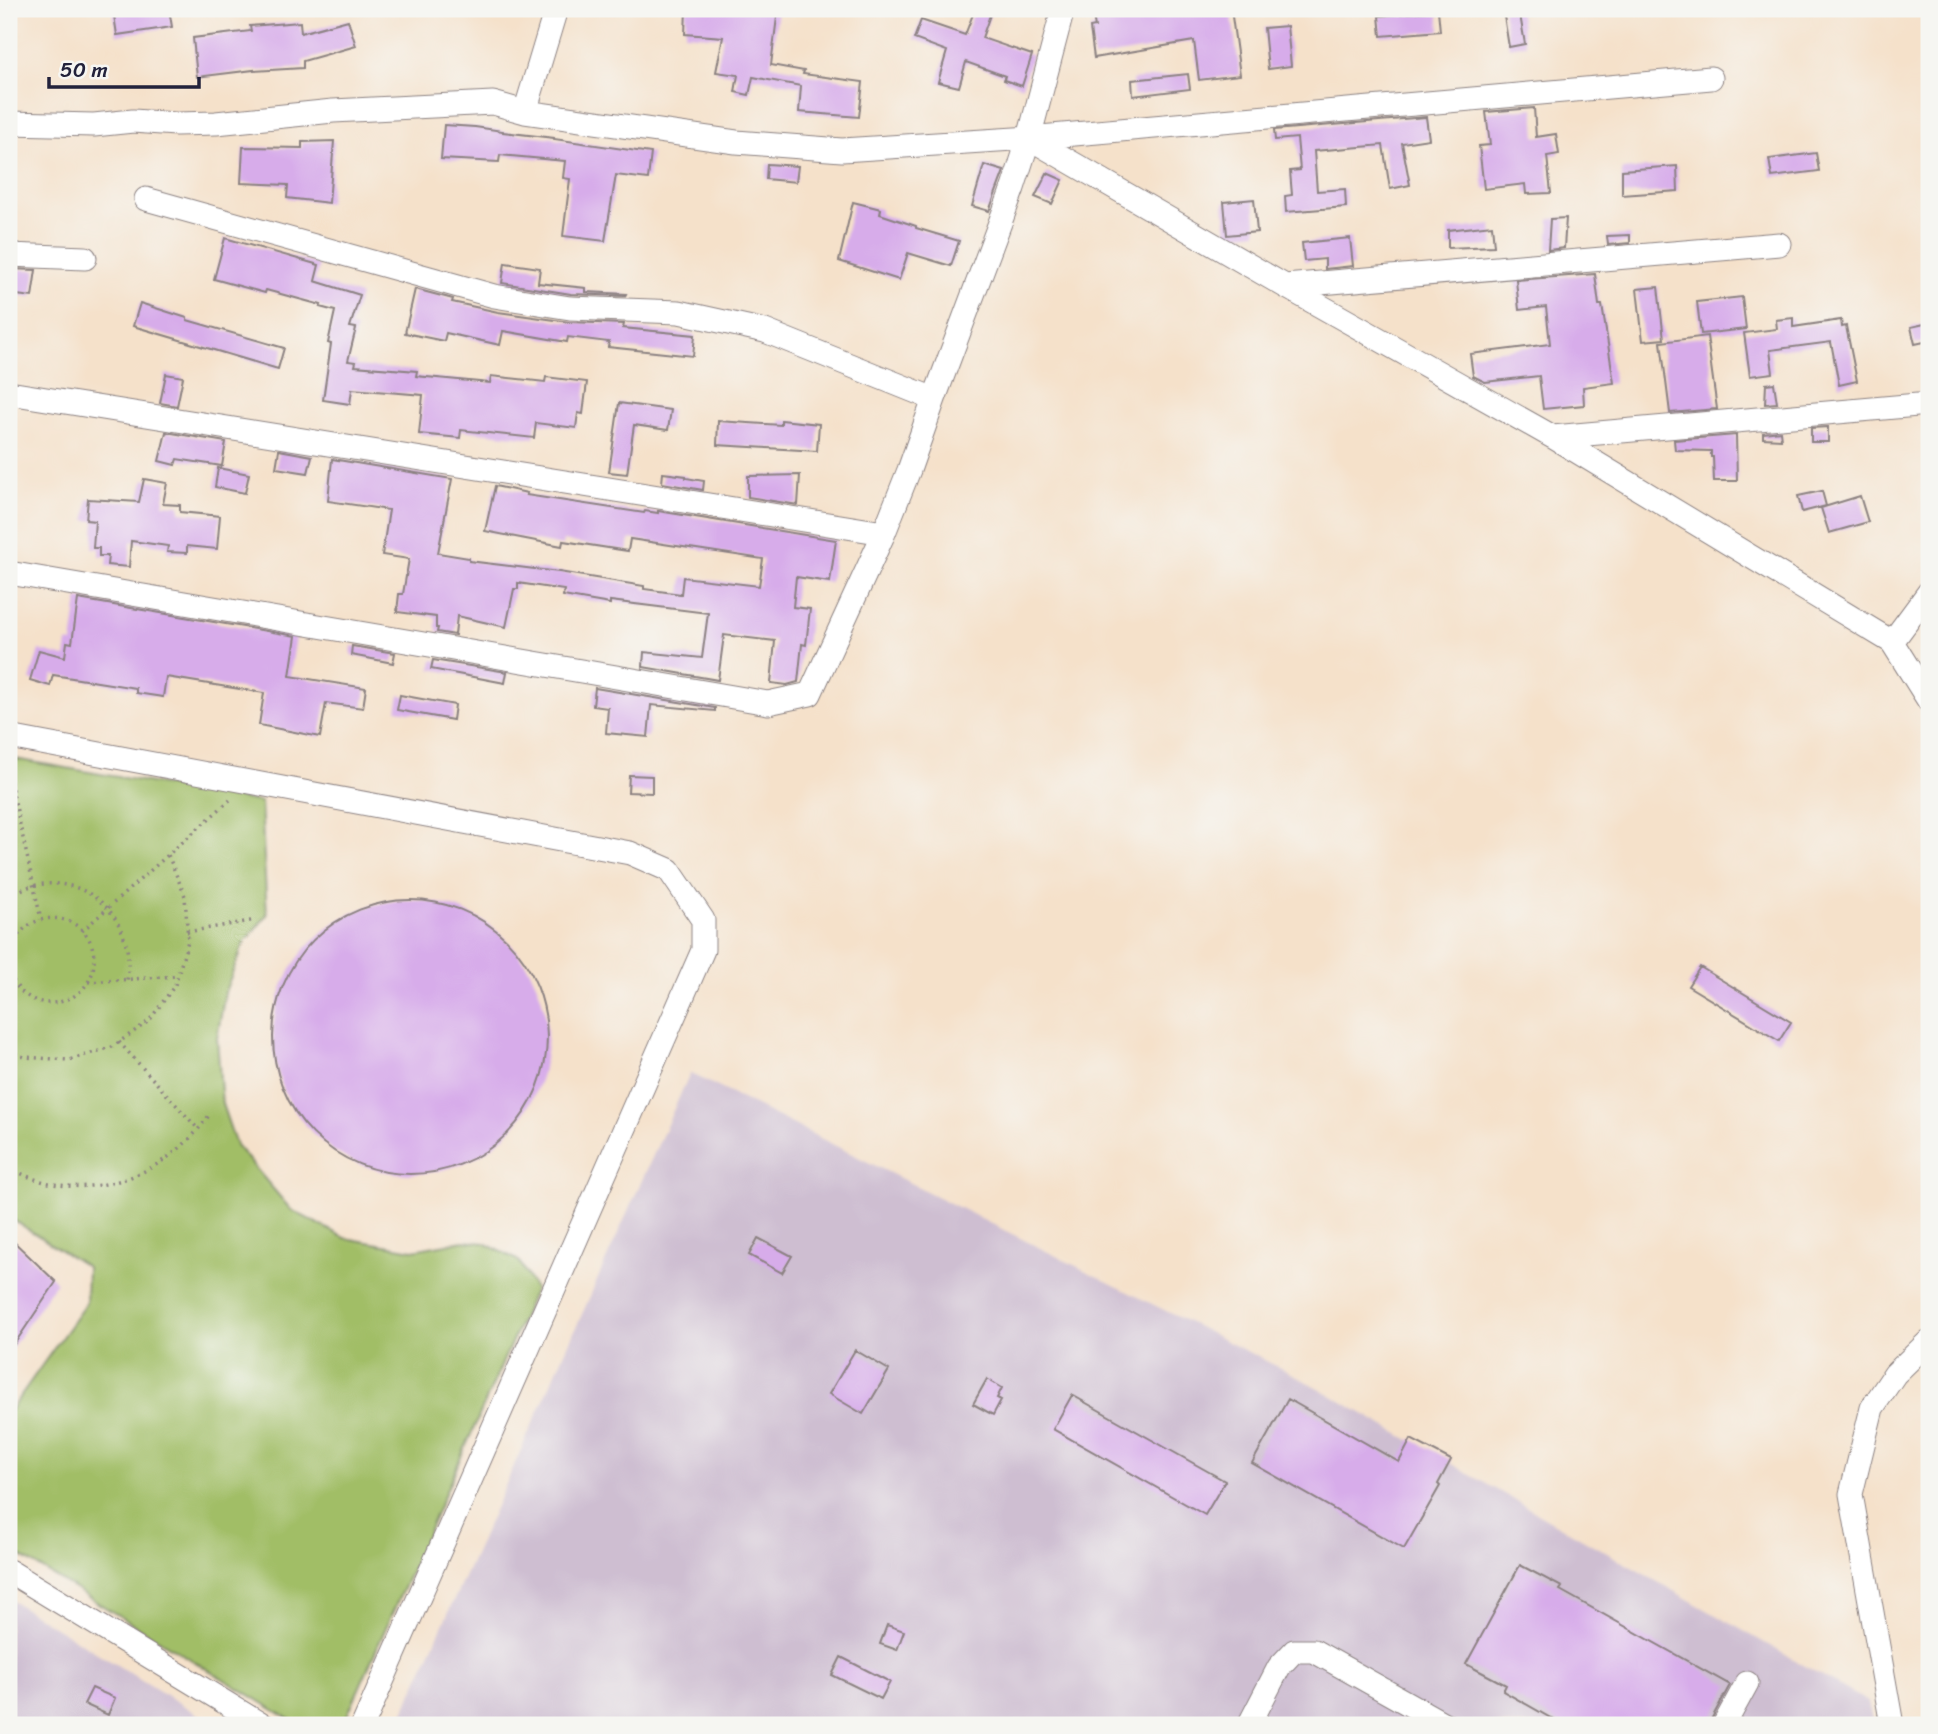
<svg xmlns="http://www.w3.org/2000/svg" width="1938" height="1734" viewBox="0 0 1938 1734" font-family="Sriracha,sans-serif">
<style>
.industrial{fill:#cebed1}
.green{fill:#a1be66;stroke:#627050;stroke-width:2}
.building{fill:#d7acea}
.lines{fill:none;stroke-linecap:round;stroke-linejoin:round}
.minor-casing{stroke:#8c8282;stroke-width:25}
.path{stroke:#8c8282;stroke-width:3.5;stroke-dasharray:2 5;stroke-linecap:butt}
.minor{stroke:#fff;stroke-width:23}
</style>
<rect width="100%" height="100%" fill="#f6f6f2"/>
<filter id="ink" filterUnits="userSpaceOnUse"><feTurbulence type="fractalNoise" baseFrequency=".0143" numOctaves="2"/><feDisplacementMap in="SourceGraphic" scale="14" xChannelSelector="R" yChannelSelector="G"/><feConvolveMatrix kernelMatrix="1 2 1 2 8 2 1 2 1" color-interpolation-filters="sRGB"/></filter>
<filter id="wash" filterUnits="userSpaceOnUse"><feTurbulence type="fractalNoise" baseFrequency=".00686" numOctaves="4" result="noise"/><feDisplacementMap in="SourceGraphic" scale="28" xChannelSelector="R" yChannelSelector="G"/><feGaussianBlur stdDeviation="1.57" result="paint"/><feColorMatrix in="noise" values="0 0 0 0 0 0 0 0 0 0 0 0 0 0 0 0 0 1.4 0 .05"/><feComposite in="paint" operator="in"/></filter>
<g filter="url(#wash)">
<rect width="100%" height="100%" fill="#f5e1ca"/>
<path class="industrial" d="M690,1073l614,307 564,322 6,23h-1476z
M9,1599l206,126h-206z"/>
<path class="green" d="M9,758l252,44 6,113 -23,28 -19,49 -8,46 5,66 14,41 55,65 54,28 68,12 50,-9 22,2 34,18 16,28 -192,436h-44l-290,-176v-137l77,-109 1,-36 -78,-50z"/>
<g id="blocks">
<path class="building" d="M113,9h56l3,18 -55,8z
M686,9h92l-7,56 33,6 -1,3 60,8 -4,35 -60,-5 2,-26 -48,-9 -4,18 -14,-3 3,-17 -22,-3 7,-35 -38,-3z
M975,9h17l-10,29 50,17 -10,31 -18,-6 1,-4 -39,-14 -7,25 -21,-5 9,-31 -33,-12 7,-19 44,15z
M1092,9h139l9,66 -41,5 -5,-39 -100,17 -4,-30 5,-1z
M1512,9h7l6,35 -16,3 -6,-37z
M1438,10l2,21 -59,5 -2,-20z
M348,20l8,26 -53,15v7l-49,3v-1l-57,7 -4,-39 58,-7 -1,-5 50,-4 1,11z
M1287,26l4,40 -23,3 -4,-41z
M1188,74l2,15 -57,7 -1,-16z
M1534,108l2,29 20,-3 3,20 -12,2 4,37 -25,1 -1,-10 -41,5 -5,-43 11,-1 -4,-33z
M1426,117l3,22 -27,4 8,42 -20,4 -7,-44 -69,6 3,40 28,-2 1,18 -60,5 -1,-16 7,-1 -2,-24 10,-1 -3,-32 -22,2 -1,-10z
M444,125l31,2 28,4v1l51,6v1l97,14 -3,26 -32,-4 -11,66 -42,-5 7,-57 -7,-1 2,-17 -65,-6 -1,7 -58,-3z
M334,141l-5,62 -42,-5 1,-13 -47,-2 2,-36 59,1v-6z
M1816,153l3,18 -47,6 -3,-18z
M767,164l31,2 -2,16 -30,-3z
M984,165l20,6 -15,40 -17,-5z
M1677,166l1,25 -56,4v-25z
M1047,173l16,7 -11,24 -17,-7z
M1254,199l3,33 -30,3 -3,-33z
M853,202l28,7 -1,5 36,12v2l43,13 -8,25 -43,-13 -9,27 -60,-19z
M1566,218l-2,30 -16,2 2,-31z
M1492,225l2,21 -46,2v-18z
M1630,235v8l-22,2 -1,-9z
M225,238l94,27 -4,16 45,14 -10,32 6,1 -8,33 8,1 -1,4 62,5 -1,5 74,7 1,-7 54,6 1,-5 41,5 -4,32 -5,-1 -2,15 -40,-5 -2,15 -73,-8 -1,8 -41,-4 4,-39 -71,-6 -2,15 -27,-4 8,-56 -3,-1 7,-32 -15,-4 1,-2 -55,-15 -1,3 -51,-14z
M1350,238l3,28 -28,3v-10l-21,2 -2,-18z
M505,263l35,5 -2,15 48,5v4l40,2 -1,2 -54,-2 -69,-11z
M9,269l27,1 -4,27 -23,-3z
M1595,274l4,31h3l12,78 -31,4 1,18 -41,4 -4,-33 -54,6 -12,-6 -3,-22 80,-10 -4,-37 -27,3 -3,-30z
M1658,287l6,52 -21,2 -6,-52z
M415,289l38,10 -1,3 46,10 71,10 55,2 -1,4 72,7 -2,21 -85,-9 1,-5 -41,-5 -1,5 -64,-11 -3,14 -54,-12 -2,8 -39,-8z
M1742,297l4,32 -45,5 -4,-32z
M140,303l47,15v2l97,28 -6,21 -145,-43z
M1793,318v9l48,-7 1,7 4,-1 11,55 -18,4 -8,-43 -61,8 3,23 -23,3 -6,-43 33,-4 -1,-9z
M1929,323v18l-14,3 -4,-17z
M1707,336l10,73 -47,4 -9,-71z
M166,374l17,3 -6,29 -17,-3z
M1774,383l3,20 -12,1 1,-20z
M619,403l52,7 -3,20 -34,-5 -7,49 -18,-2z
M781,420l38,4 -2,27 -100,-6 1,-24 63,4z
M1828,427v15h-17v-14z
M1780,431l1,8 -18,-1v-5z
M166,432l60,10 -4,24 -45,-7 -2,6 -16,-4z
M1736,435l1,46h-23l-1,-24h-2v-6l-36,-1 -1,-10z
M279,450l33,6 -4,17 -32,-5z
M332,459l120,20 -14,74 31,5v3l90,11 85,14v3l37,5 2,-17 76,9 4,-27 -133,-20 -2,12 -65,-10 -1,5 -77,-15 10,-45 32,7 -1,2 118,18 1,-2 13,2v-2l178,29 -6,42 -34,-5 -3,30 17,2 -4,36 -4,-1 -4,38 -11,3 -16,-2 4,-42 -51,-6 -6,45 -75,-13 1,-15 58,6 6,-45 -98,-12v3l-47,-8 1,-6 -46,-7v6h-4l-8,38 -49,-11 -2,19 -18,-3 1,-4h-2v-11l-39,-5 2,-18h4l6,-35 -27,-4 7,-45 -61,-9z
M218,468l31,6 -4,19 -30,-6z
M663,473l23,3v2l18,3 -1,9 -41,-7z
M800,475l-2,30 -50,-8v-21z
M144,479l23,4 -4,21 17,1v7l40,4 -3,33 -30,-3v7l-20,-1 1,-6 -37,-5 -2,26 -22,-2 1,-9h-9v-8h-6l2,-27 -9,-1 2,-21 51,3z
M1822,491l4,15 -24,6 -4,-16z
M1860,496l8,26 -39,11 -8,-25z
M78,599l218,37 -6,40 76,12 -3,20 -37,-5 -6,34 -61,-12 5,-32 -98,-16 -3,20 -27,-4v-5l-83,-13 -3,11 -20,-6 9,-30 26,7 2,-15 5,1z
M352,646l43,7 -2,10 -42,-8z
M433,660l74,12 -2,11 -74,-14z
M595,688l120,20v3l-64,-6 -3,32 -42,-4 2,-25 -15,-2z
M400,695l55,10 -2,15 -56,-10z
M629,775l23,1v17l-24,-1z
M273 1037a137 137 0 1 1 274 0a137 137 0 1 1-274 0Z
M1700,967l91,55 -12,19 -91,-55z
M9,1237l47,45 -47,70z
M758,1238l34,18 -10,17 -33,-18z
M855,1350l34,20 -26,44 -34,-20z
M987,1379l15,9 -5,10 4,2 -8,15 -20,-11z
M1072,1395l153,86 -20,34 -152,-86z
M1288,1399l111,63 12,-23 40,21 -13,24 2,2 -36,63 -152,-86z
M1520,1565l42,22 -2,3 170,95 -18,33 -2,7h-147l-60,-34 3,-6 -40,-21z
M887,1625l17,6 -7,19 -17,-6z
M841,1657l49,25 -9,17 -49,-24z
M92,1688l23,10 -7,17 -24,-11z"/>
</g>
</g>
<g filter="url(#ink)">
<use href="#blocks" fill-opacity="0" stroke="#8c8282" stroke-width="2"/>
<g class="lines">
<g class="minor-casing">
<path id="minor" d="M525,112l31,-103
M9,123l85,2 39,-4 43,3 40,-1 117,-12 160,-8 32,9 211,30 106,8 187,-12 682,-60
M1029,138l256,148 268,151 339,205 37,59
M146,199l348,97 76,12 109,4 86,19 169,68
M9,255l76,3
M1285,286l494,-42
M9,393l875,140
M1553,437l376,-33
M9,573l759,130 42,-9 74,-161 25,-63 25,-71 79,-211 16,-50 34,-129
M1892,642l37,-50
M9,737l621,116 39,17 34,50v30l-340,775
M9,1571l253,154
M1249,1725l30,-58 15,-16h20l132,74
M1724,1725l23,-42
M1892,1725l-41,-231 21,-86 23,-34 34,-33"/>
</g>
<path class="path" d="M9,775l32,144
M9,896c6,-3 13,-7 19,-9 61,-17 109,34 99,93
M82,931l148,-131
M187,932l69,-12
M9,954c16,-55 88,-42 85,9 -2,35 -46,53 -72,29 -7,-6 -10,-14 -13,-23
M88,982l89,-6
M119,1042l80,88
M9,1051l15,6 45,3 43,-13 37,-26 26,-36 13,-44 -3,-45 -17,-41
M9,1167c71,42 157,12 201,-53"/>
<use href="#minor" class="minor"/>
</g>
</g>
<rect width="1938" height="1734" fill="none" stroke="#f6f6f2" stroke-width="35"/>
<path d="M49 77v10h150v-10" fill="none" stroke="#22223b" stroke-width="3.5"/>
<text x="60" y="77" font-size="21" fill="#22223b" stroke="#f6f6f2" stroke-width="5" paint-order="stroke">50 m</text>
</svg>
